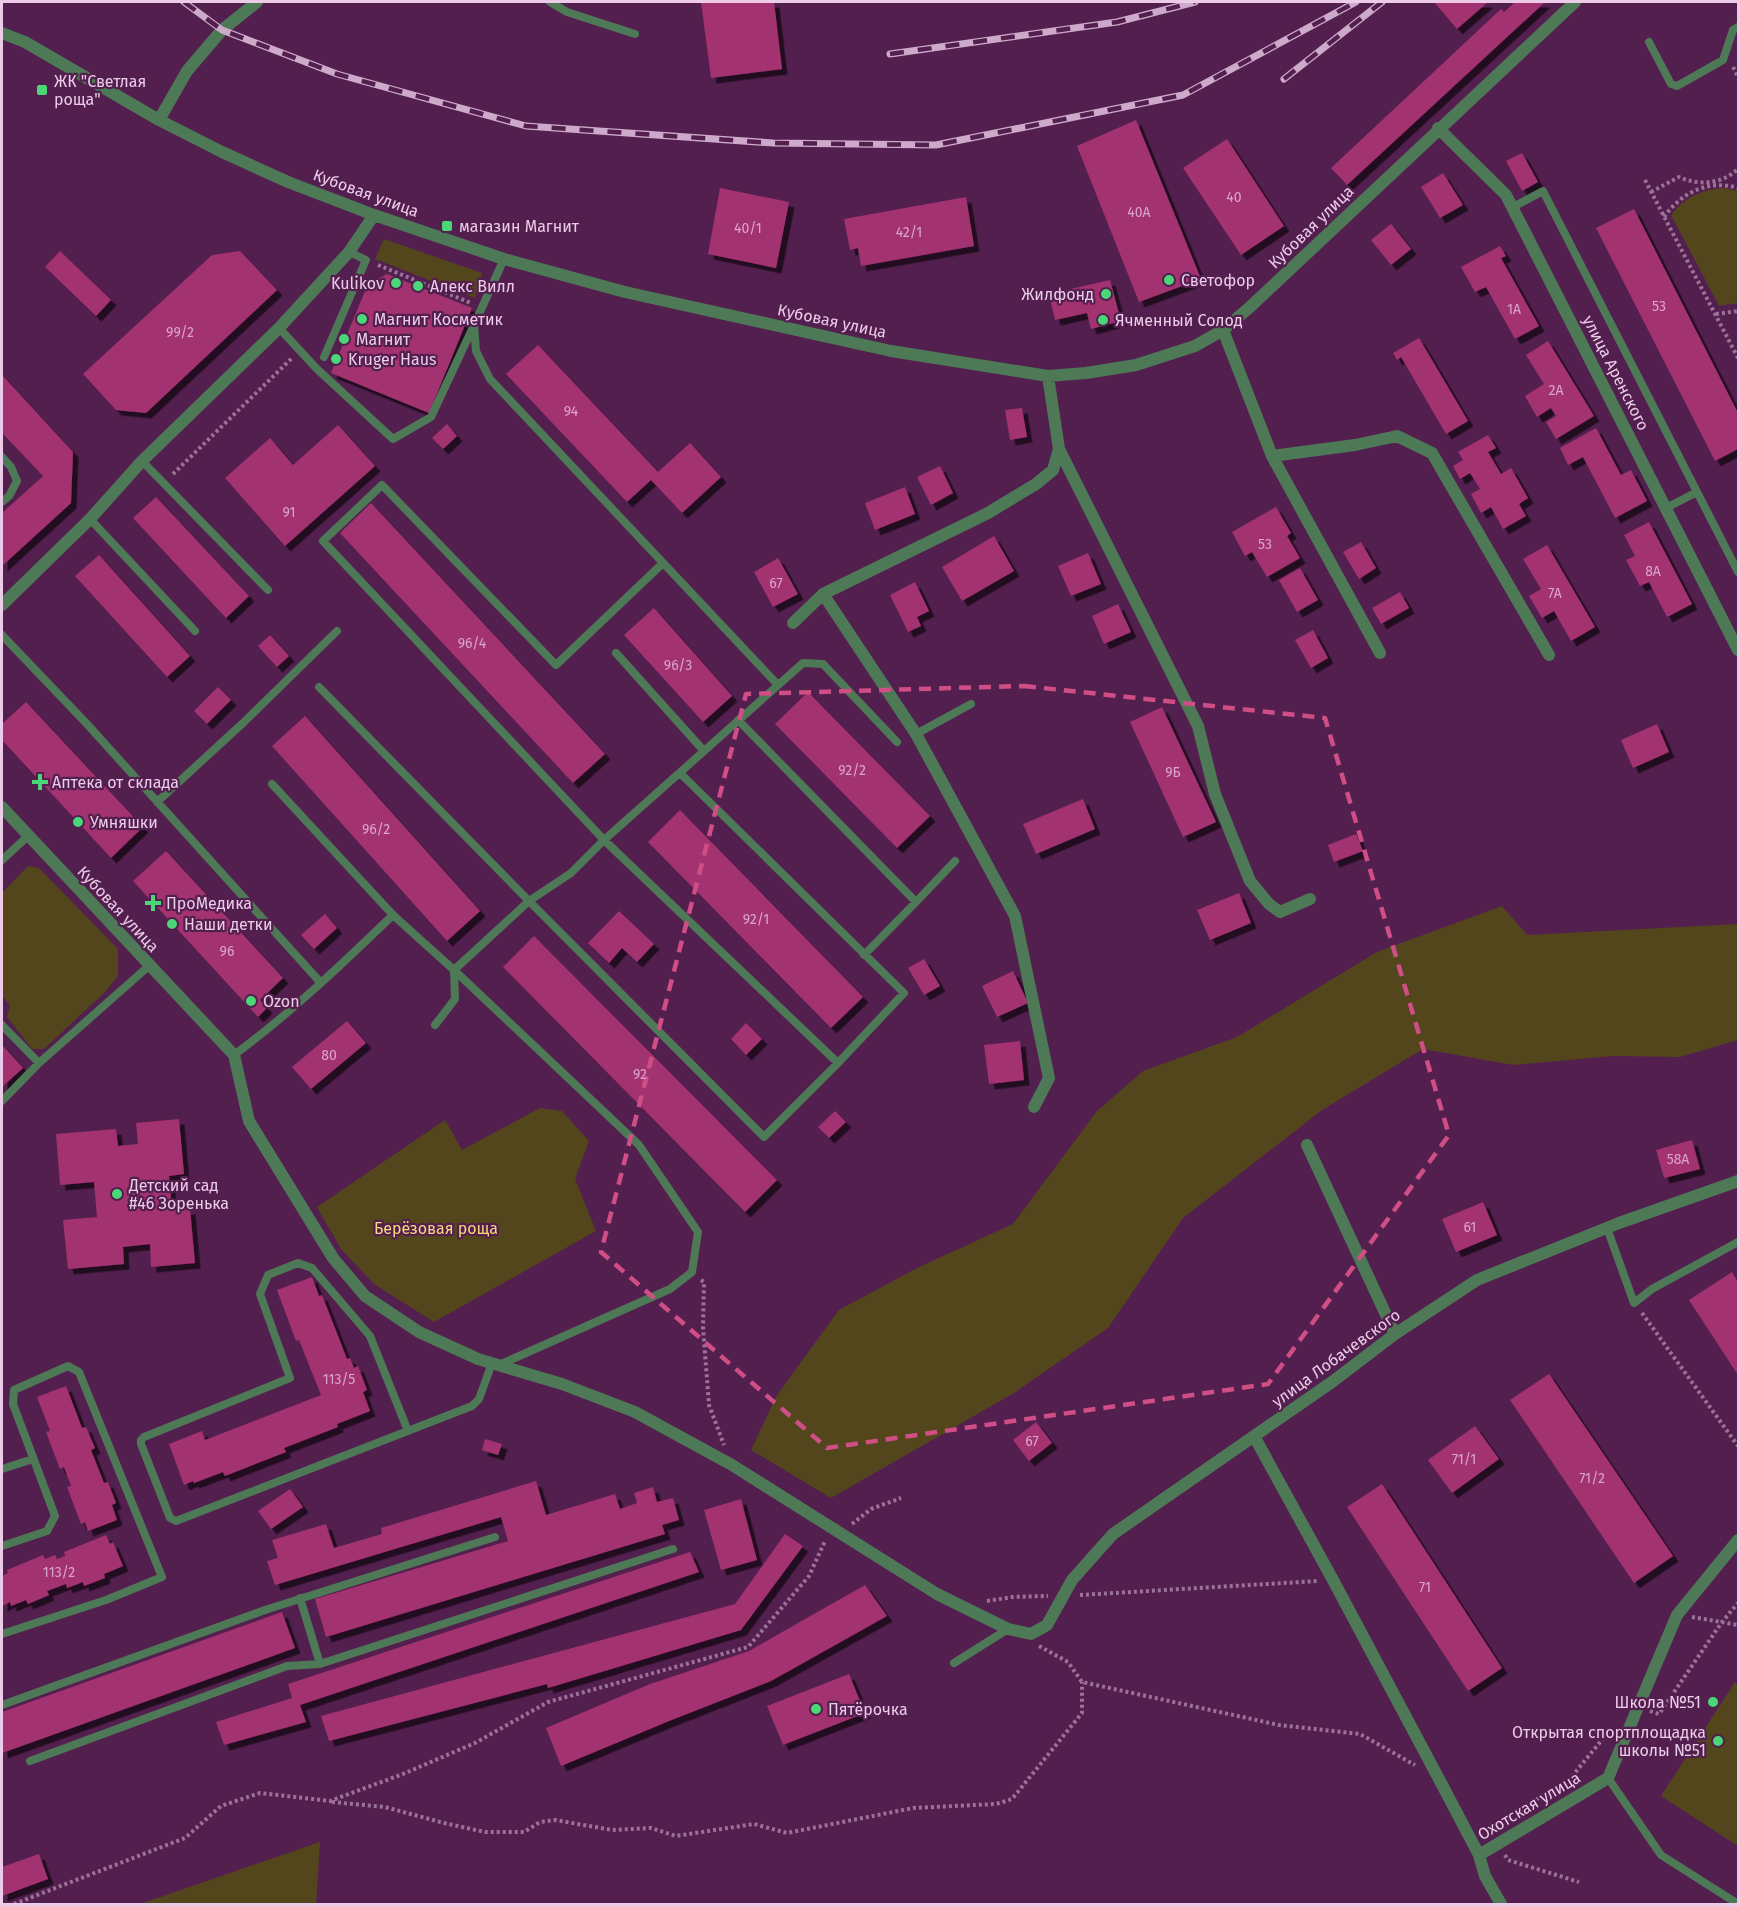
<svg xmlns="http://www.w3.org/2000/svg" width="1740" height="1906" viewBox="0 0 1740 1906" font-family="'Fira Sans',sans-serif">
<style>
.green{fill:#54461c}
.building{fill:#a33171;filter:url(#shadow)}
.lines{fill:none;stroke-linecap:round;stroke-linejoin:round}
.path{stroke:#9c7298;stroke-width:4;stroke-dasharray:3 3;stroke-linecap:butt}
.service{stroke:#4d7957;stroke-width:8}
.minor{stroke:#4d7957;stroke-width:12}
.rail-casing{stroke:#ceaaca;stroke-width:7}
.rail{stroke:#531f4f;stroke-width:4.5;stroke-dasharray:14;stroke-linecap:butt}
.marked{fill:none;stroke:#cf4e85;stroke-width:4.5;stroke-dasharray:12 8;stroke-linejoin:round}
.poi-dot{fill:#4bd677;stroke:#531f4f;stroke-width:2}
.labels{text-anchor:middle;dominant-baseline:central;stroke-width:4.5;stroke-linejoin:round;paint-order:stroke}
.number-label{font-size:14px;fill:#daa5ca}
.poi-label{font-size:16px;fill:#eccce8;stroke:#531f4f;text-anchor:start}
.street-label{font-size:16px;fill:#eccce8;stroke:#531f4f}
.park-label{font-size:16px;fill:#f8d77d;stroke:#531f4f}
</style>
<defs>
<filter id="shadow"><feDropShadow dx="5.5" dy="5.5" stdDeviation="0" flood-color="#0009"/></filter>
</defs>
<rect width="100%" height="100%" fill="#531f4f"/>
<path class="green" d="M1723,188l15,3v112l-19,3 -48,-91c14,-18 30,-25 52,-27z
M384,239l98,34 -7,25 -100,-39z
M28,866l11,2 79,81v27l-12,15 -62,58h-12l-25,-32 3,-12 -8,-9v-103z
M1502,906l25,29 211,-11v116l-58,17 -67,-1 -100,9 -90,-16 -101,61 -139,108 -75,110 -94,65 -183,105 -80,-48 26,-55 62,-85 78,-42 96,-44 84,-113 46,-40 94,-34 140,-85z
M540,1108l22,3 27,30 -14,38 21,52 -162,91 -60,-38 -33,-35 -24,-42 128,-87 17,30z
M1735,1682l3,3v161l-77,-50z
M320,1842l-4,62h-176z"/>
<path class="building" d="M701,2h73l8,67 -71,9z
M1434,2h54l-31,27z
M1515,2h30l-198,183 -16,-17 170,-159 3,3z
M1136,120l65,159 -62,23 -62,-156z
M1227,139l57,87 -43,29 -58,-87z
M1522,153l16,29 -16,9 -16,-30z
M1443,173l20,32 -23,13 -19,-31z
M720,188l69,14 -13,66 -68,-14z
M966,197l8,49 -113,20 -3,-18 -8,2 -6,-31z
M1634,209l104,204v36l-23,12 -119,-233z
M1391,224l20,25 -20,16 -20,-25z
M1500,246l6,10 -5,2 38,68 -24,13 -29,-52 -11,5 -14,-25z
M60,251l51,49 -15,16 -51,-49z
M240,251l37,39 -131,123 -30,-3 -33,-36 129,-119z
M387,274l85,34 -43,105 -98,-40 37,-89z
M1110,280l11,41 -30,8 -4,-16 -32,7 -6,-26z
M1419,338l49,83 -22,13 -45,-77 -4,3 -4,-7z
M1548,341l46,75 -38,23 -10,-17 10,-6 -5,-8 -14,9 -12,-21 19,-12 -18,-29z
M538,345l120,127 32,-29 31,34 -39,36 -31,-33 -24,22 -121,-128z
M2,375l71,77 -2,51 -69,63v-53l41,-37 -41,-43z
M1022,408l5,29 -17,3 -5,-30z
M447,424l10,12 -14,13 -11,-11z
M338,425l37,41 -90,80 -60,-68 45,-40 23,27z
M1596,428l25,47 10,-5 16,31 -32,17 -32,-61 -15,8 -8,-17z
M1488,435l8,13 -8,4 13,22 10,-6 17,30 -9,6 7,12 -23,13 -12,-22 -10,6 -10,-19 9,-5 -10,-16 -10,6 -7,-13 10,-6 -5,-8z
M940,466l13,27 -22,12 -14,-28z
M905,487l10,27 -40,16 -10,-27z
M156,497l93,99 -23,22 -93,-100z
M371,503l234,251 -32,29 -233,-250z
M1276,507l15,26 -4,3 13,22 -33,19 -15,-25 -7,4 -13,-24z
M1649,522l43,82 -25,13 -18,-35 -9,4 -14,-26 9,-4 -11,-21z
M994,536l20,35 -52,30 -20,-34z
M1361,542l15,26 -17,11 -16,-27z
M1547,545l48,82 -24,14 -17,-30 -12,7 -13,-22 12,-7 -18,-30z
M1088,553l13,31 -30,12 -13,-30z
M99,555l91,101 -23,21 -92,-101z
M778,558l20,36 -25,13 -19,-35z
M1300,568l18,32 -21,12 -18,-32z
M915,582l14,29 -12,6 4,9 -13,6 -18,-37z
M1400,592l9,16 -28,16 -9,-16z
M1118,604l13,28 -27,12 -12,-28z
M654,608l78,88 -29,26 -79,-87z
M1313,630l15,28 -17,10 -16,-28z
M270,635l19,21 -12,11 -19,-21z
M218,687l13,13 -24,24 -13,-13z
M808,692l122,124 -33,32 -122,-124z
M26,702l117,125 -32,31 -109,-118v-16z
M1162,707l54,115 -33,15 -53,-115z
M305,716l175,195 -33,30 -175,-195z
M1657,724l12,28 -36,16 -12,-28z
M1083,799l12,30 -59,25 -13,-30z
M680,810l183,187 -32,31 -183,-186z
M1356,834l7,17 -29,11 -6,-17z
M166,851l117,127 -23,22 7,8 -9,9 -125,-136z
M1239,893l12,30 -41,17 -13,-30z
M619,911l35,33 -17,18 -15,-14 -13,15 -21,-20z
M325,914l12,14 -23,21 -13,-14z
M534,936l243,244 -32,32 -242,-245z
M924,959l16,27 -16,9 -16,-27z
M1013,971l15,32 -31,14 -15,-31z
M347,1021l19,22 -55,46 -19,-22z
M746,1023l16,16 -16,16 -15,-16z
M1020,1041l4,39 -35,4 -5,-39z
M2,1045l21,23 -21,19z
M835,1111l11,11 -17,16 -11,-11z
M179,1119l5,55 -15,2 3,34 18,-1 5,54 -44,4 -1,-23 -27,3 1,17 -56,5 -5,-49 34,-3 -3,-35 -34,3 -4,-51 60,-5 2,17 20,-2 -2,-21z
M1692,1140l8,29 -36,9 -8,-28z
M1483,1202l14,33 -41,17 -14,-33z
M1732,1272l6,10v93l-49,-75z
M312,1277l7,19 3,-1 25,64 3,-1 4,10 4,-2 9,24 -4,2 7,19 -33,13 1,3 -54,21 2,4 -61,24 -2,-4 -29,11 -1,-2 -9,4 -15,-41 33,-13 3,9 116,-45 -22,-55 -3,1 -19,-51z
M1549,1374l124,182 -39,27 -124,-183z
M66,1386l16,42 4,-1 9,21 -4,2 13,33 4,-1 8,21 -4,2 5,15 -29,11 -3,-9 -4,2 -14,-37 4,-1 -7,-19 -4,2 -14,-37 4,-1 -13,-34z
M1036,1422l16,21 -23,18 -16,-21z
M1475,1426l24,33 -47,34 -24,-33z
M485,1439l17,5 -4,11 -16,-5z
M536,1481l10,34 69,-21 5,15 17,-6 -3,-10 19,-6 4,15 16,-4 6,22 -17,5 3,9 -339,103 -11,-38 193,-58 -7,-24 -226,68 -8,-24 11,-3 -6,-18 54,-16 8,24 48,-14 -1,-6z
M1382,1484l120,184 -34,23 -121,-184z
M290,1489l13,18 -32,22 -13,-18z
M741,1499l16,61 -36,10 -17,-60z
M785,1534l18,12 -62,84 -193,58 -1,-4 -218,57 -8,-25 414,-112z
M106,1535l4,9 3,-2 10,24 -19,8 1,4 -21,8 -1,-4 -16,6 -1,-4 -19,7 2,4 -21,9 -2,-4 -15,6 -1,-4 -8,4v-30l6,-3 -1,-3 36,-15 2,4 10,-4 2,4 8,-3 -1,-4z
M690,1552l9,20 -399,133 6,17 -82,23 -8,-23 76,-24 -4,-14z
M865,1585l22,31 -116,65 -102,40 -108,45 -15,-38 104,-44 99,-33z
M282,1612l13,36 -293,105v-41z
M849,1674l16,39 -82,32 -16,-39z
M39,1854l9,25 -46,17v-29z"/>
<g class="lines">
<path class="path" d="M1733,67l5,10
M1645,180l93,178
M1651,192l28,-15c20,9 43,7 59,-8
M1664,217c18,-25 45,-38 74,-29
M378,265l93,38
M1716,314l22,-3
M173,474l119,-116
M701,1280l3,2 -1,45 6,78 15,40
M1642,1313l96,133
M852,1524l19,-15 30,-11
M1080,1595l238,-14
M987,1601l25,-4 36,-1
M1692,1617l46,8
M1039,1646l29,16 14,20 197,43 81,9 55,31
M1650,1711l9,3 63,-92 16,-19
M332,1802l53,5 59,16 41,9h39l16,-10 15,-2 57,10 39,-2 25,8 78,-12 33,9 126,-25 83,-4 16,-5 70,-86v-31
M1493,1832l-3,-5 79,-47 41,-50
M1505,1855l3,5 71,22
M14,1904l171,-66 36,-32 39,-13 70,8 73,-27 72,-31 73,-41 200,-55 61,-71 16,-35"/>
<path class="service" d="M550,2l17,10 68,22
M1649,42l22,42 6,2 46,-26 10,-30 5,-3
M1513,207l30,-16 195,381
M504,259l-30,66 2,26 14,28 288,306
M279,328l38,41 76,70 38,-22 43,-92
M324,357l42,-97 -17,-8
M2,457l9,10 6,14 -8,15 -7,6
M142,461l126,129
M1666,508l31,-16
M90,519l105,112
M2,635l85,89 234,259
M616,653l88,98
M319,687l210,214 235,236 74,-74 -234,-223 -281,-299 59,-56 174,180 107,-102
M738,720l178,182 39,-41
M916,734l55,-30
M680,773l224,220 -66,70
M272,784l121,131
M157,802l86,-79 94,-92
M2,860l26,-24
M864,955l52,-53
M2,1025l37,38
M435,1025l20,-26 -1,-29 185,175 59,87 -6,40 -22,17 -171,76
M234,1055c57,-42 108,-91 159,-140l61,55 75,-69 42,-28 33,-33 199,-177 20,1 74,78
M2,1101l37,-38 111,-98
M1607,1228l27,75 18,-14 86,-47
M408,1431l-38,-95 -58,-68 -14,-5 -30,12 -8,19 30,84 -146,59 -3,3v4l29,74 6,3 296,-115 7,-7 13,-36
M2,1469l31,-10
M2,1546l45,-15 8,-15 -42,-112 1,-14 54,-24 11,6 83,205 -56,23 -104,34
M300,1598l20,66
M954,1663l54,-34
M2,1705l266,-96 227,-72
M30,1761l257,-95 33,-2 353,-115
M1608,1778l53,77 77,49"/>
<path class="minor" d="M2,33l23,9 134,78 63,32 66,30 86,33 130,44 121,33 266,59 157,25 38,-3 50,-8 59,-19 28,-16 27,-23 325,-305
M159,120l28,-49 35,-41 35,-28
M1438,128l68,67 232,455
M1223,330l49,126 108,197
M1059,449l139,277 17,68 35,87 19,23 11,8 30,-13
M1272,456l83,-11 42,-9 35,17 117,202
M823,594l93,140 99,182 34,162 -15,29
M2,605l88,-86 52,-58 137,-133 70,-76 25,-37
M793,623l30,-29 165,-81 48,-29 17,-14 6,-21 -11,-73
M2,807l232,248 15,66 84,137 32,38 54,36 59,27 84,25 73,28 97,53 205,129 71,35 23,5 16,-9 25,-45 41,-46 219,-152 63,-48 82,-54 142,-57 119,-42
M1307,1145l88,189
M1254,1436l79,144 106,199 40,76 6,21 16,28
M1479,1855l129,-77 69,-163 61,-75"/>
<g class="rail-casing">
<path id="rail" d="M184,2l38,28 115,44 189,52 247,17 163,2 247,-50 173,-93
M890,54l227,-32 78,-20
M1284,79l98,-77"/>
</g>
<use href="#rail" class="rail"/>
</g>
<path class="marked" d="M1024,686l301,32 124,417 -181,249 -441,64 -226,-196 145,-558z"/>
<g class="poi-dot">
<rect x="36" y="84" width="12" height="12" rx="3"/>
<rect x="441" y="220" width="12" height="12" rx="3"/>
<circle cx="1169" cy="280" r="6"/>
<circle cx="396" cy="283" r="6"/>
<circle cx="418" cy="286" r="6"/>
<circle cx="1106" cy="294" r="6"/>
<circle cx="362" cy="319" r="6"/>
<circle cx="1103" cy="320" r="6"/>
<circle cx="344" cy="339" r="6"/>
<circle cx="336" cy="359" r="6"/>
<path d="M37 773h6v6h6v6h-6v6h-6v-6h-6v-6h6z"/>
<circle cx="78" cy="822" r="6"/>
<path d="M150 894h6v6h6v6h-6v6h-6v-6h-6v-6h6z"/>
<circle cx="172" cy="924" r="6"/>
<circle cx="251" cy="1001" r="6"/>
<circle cx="117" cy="1194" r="6"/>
<circle cx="1713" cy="1702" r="6"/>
<circle cx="816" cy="1709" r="6"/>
<circle cx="1718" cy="1741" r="6"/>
</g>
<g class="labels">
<g class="number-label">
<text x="1234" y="197">40</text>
<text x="1139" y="212">40А</text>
<text x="748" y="228">40/1</text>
<text x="909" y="232">42/1</text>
<text x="1659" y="306">53</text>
<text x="1514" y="309">1А</text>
<text x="180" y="332">99/2</text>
<text x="1556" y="390">2А</text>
<text x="571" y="411">94</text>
<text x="289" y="512">91</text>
<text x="1265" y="544">53</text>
<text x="1653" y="571">8А</text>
<text x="776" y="583">67</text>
<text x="1555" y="593">7А</text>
<text x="472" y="643">96/4</text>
<text x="678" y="665">96/3</text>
<text x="852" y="770">92/2</text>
<text x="1173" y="772">9Б</text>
<text x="376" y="829">96/2</text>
<text x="756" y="919">92/1</text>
<text x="227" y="951">96</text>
<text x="329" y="1055">80</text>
<text x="640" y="1074">92</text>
<text x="1678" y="1159">58А</text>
<text x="1470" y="1227">61</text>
<text x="339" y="1379">113/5</text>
<text x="1032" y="1441">67</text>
<text x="1464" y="1459">71/1</text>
<text x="1592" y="1478">71/2</text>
<text x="59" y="1572">113/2</text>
<text x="1425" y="1587">71</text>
</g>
<g class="poi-label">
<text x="54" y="81">ЖК "Светлая<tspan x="54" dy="18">роща"</tspan></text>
<text x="459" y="226">магазин Магнит</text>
<text x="1181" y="280">Светофор</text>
<text x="384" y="283" text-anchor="end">Kulikov</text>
<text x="430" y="286">Алекс Вилл</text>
<text x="1094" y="294" text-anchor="end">Жилфонд</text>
<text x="374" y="319">Магнит Косметик</text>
<text x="1115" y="320">Ячменный Солод</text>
<text x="356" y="339">Магнит</text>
<text x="348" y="359">Kruger Haus</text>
<text x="52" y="782">Аптека от склада</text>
<text x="90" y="822">Умняшки</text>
<text x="166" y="903">ПроМедика</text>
<text x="184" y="924">Наши детки</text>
<text x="263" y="1001">Ozon</text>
<text x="129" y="1185">Детский сад<tspan x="129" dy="18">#46 Зоренька</tspan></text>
<text x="1701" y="1702" text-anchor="end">Школа №51</text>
<text x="828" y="1709">Пятёрочка</text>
<text x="1706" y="1732" text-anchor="end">Открытая спортплощадка<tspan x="1706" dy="18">школы №51</tspan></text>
</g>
<g class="street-label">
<text transform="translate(366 193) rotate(20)">Кубовая улица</text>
<text transform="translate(1311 227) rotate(-44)">Кубовая улица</text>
<text transform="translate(832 321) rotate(12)">Кубовая улица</text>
<text transform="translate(1616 373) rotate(63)">улица Аренского</text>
<text transform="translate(118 909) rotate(47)">Кубовая улица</text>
<text transform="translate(1336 1358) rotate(-36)">улица Лобачевского</text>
<text transform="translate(1529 1806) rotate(-31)">Охотская улица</text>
</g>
<g class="park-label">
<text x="436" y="1228">Берёзовая роща</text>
</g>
</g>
<rect width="1740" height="1906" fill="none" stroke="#eccce8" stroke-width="6"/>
</svg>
